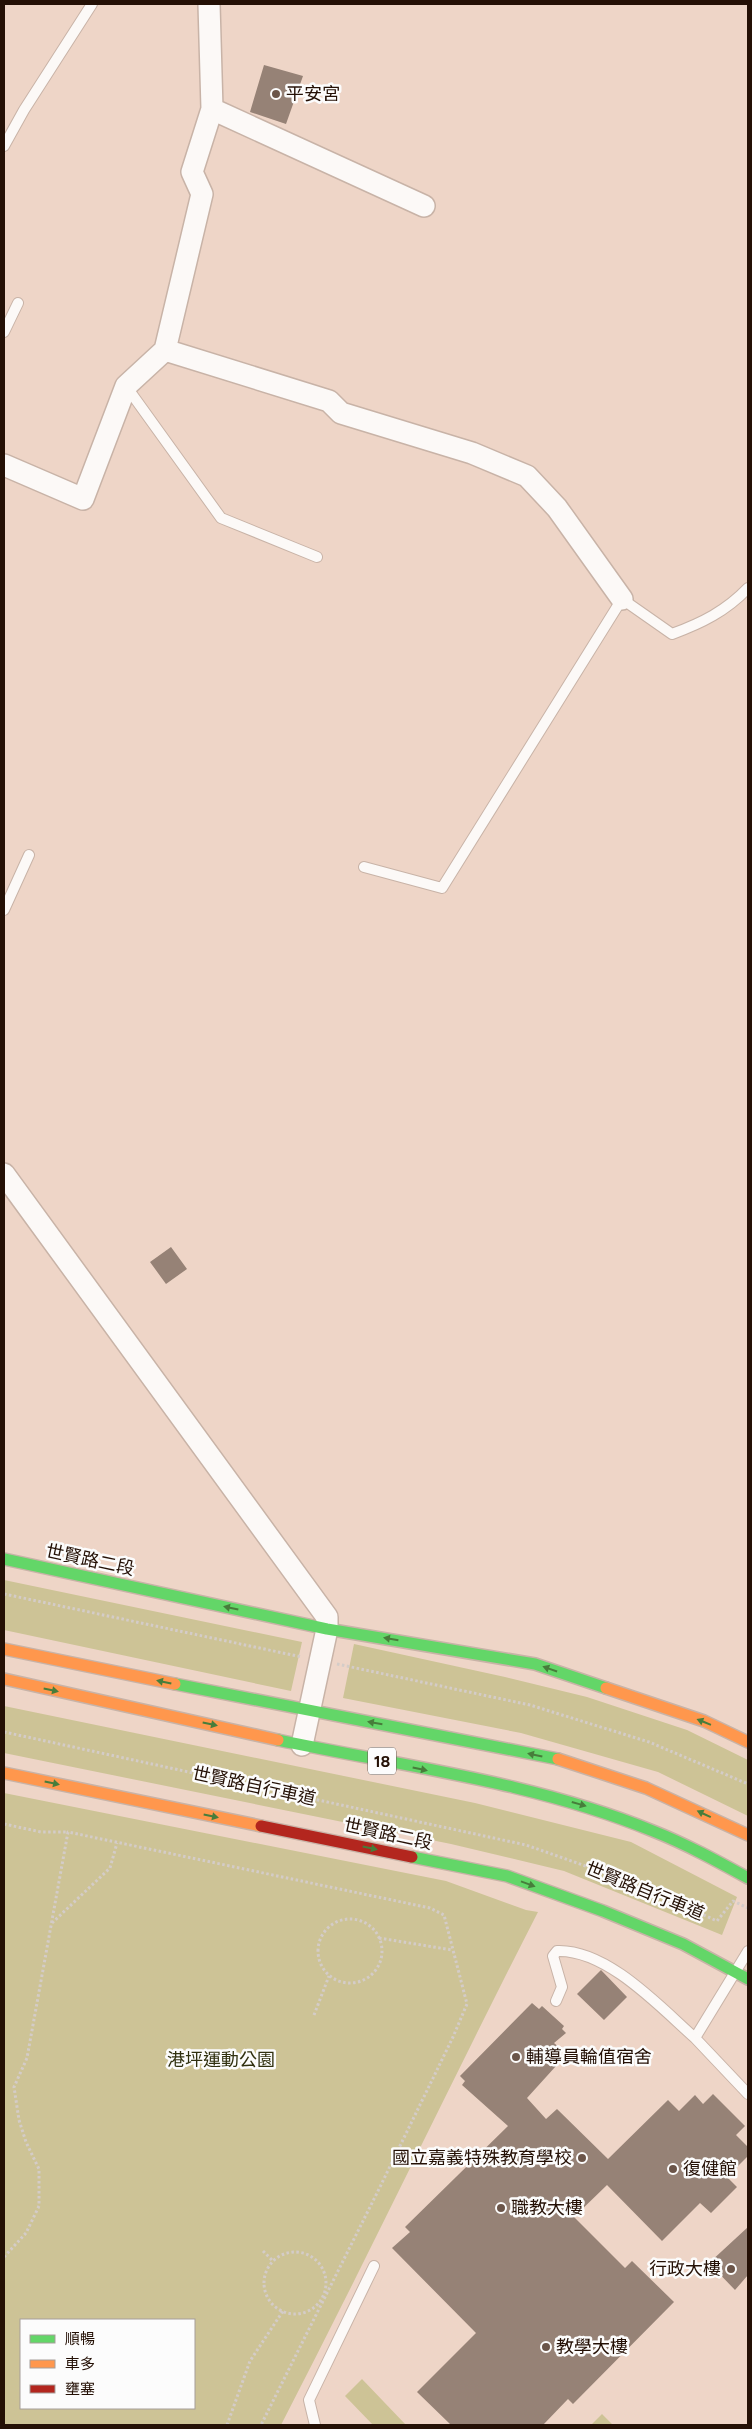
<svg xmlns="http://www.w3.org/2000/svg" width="752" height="2429" viewBox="0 0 752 2429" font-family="Figtree,'Noto Sans TC',sans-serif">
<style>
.green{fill:#cdc396;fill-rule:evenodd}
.building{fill:#968276}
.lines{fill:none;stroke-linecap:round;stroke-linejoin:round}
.lane-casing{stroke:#c8b3a7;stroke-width:12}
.street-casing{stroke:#c8b3a7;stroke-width:24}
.fast-casing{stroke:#c8b3a7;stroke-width:14}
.slow-casing{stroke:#c8b3a7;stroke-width:14}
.jam-casing{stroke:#c8b3a7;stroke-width:14}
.path{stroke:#d4ccc8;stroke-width:3;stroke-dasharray:2.5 2.5;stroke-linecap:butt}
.lane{stroke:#fcf9f7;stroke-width:10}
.street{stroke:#fcf9f7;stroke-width:21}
.fast{stroke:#63d668;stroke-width:11}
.slow{stroke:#ff974d;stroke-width:11}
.jam{stroke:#b3261e;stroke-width:11}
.oneway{fill:#477d3b}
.poi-dot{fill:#6b5549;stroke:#fcfcfc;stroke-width:2}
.labels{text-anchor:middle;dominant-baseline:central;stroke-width:5;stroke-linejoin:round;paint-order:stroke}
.shield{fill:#fcfcfc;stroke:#65574f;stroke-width:1}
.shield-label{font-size:16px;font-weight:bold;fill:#241005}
.poi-label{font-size:18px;fill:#241005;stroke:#fcfcfc;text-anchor:start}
.street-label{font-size:18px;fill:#241005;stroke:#fcfcfc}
.park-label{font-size:18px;fill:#30300f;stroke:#fcfcfc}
</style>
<rect width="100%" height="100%" fill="#eed5c7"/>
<path class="green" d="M4,1580l298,62 -11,49 -287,-61z
M354,1644l151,33 82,20 100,33 61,30v56l-90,-44 -137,-39 -178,-35z
M4,1706l471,97 156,39 106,55 -15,38 -158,-64 -113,-27 -447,-91z
M4,1793l442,88 80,29 12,2c-87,170 -169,343 -257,513h-277zM21,2320h173v88h-173z
M362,2379l44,46h-33l-28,-29z
M602,2414l11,11h-22z"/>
<path class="building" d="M264,65l39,11 -17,48 -36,-12z
M171,1247l16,22 -21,15 -16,-22z
M601,1970l26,27 -23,23 -27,-26z
M532,2003l7,6 3,-3 22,20 -2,3 4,4 -12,10 7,6 -11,11 6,6 -29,32 19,21 11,-10 51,50 60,-59 11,11 16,-16 8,9 10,-10 32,32 -9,9 12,12v9l-21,21 10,10 -26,26 -11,-10 -38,38 -55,-56 -33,32 51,51 7,-7 42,41 -101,102 -5,-5 -25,26h-92l-34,-33 59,-59 -84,-85 18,-16 -5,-5 103,-101 -46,-41 3,-4 -5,-5z
M748,2227v48l-13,15 -26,-27z"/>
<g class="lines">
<g class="lane-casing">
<path id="lane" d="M4,146l20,-36 68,-106
M4,332l14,-29
M126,386l95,132 96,39
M364,867l78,21 180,-289 50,35c30,-11 54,-23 76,-46
M4,910l25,-55
M748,1951l-53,87 53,56
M556,2001l6,-14 -9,-31 4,-5c50,-2 103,56 138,87
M315,2425l-6,-25 65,-134"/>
</g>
<g class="street-casing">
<path id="street" d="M212,109l212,97
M165,350l164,51 12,12 131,40 55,23 30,32 65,91
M4,465l79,34 43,-113 39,-36 37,-156 -10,-22 20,-63 -3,-105
M4,1174l323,443v12l-25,116"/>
</g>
<g class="fast-casing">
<path id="fast" d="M4,1559l323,70 208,35 71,24
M175,1684l383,75
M278,1740c124,26 256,42 375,91 33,13 64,30 95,47
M412,1857l95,19 96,35 80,33 65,35"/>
</g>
<g class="slow-casing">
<path id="slow" d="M4,1649l171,35
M4,1679l274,61
M606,1688l98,33 44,21
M558,1759l88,29 102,47
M4,1773l257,53"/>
</g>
<g class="jam-casing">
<path id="jam" d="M261,1826l151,31"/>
</g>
<path class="path" d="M4,1594l298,63
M337,1664l193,41 119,37 99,42
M4,1732l522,113 105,37 86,39 16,-20 15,7
M4,1824l37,8h27
M318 1951a32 32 0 1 1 64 0a32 32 0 1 1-64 0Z
M52,1923l58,-55 7,-25
M379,1938l73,12
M314,2015l15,-39
M263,2251l10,10
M264 2283a31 31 0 1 1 62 0a31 31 0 1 1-62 0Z
M4,2257l22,-24 13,-27v-37l-13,-27 -7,-22 -5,-33 13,-29 41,-226 362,76 14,7 23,89 -14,33 -73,150 -119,238
M227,2425l23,-64 33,-50"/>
<use href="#lane" class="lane"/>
<use href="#street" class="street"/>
<use href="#fast" class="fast"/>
<use href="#slow" class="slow"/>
<use href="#jam" class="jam"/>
</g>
<defs><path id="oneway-solid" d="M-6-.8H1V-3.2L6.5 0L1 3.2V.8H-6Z" transform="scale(1.25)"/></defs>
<g class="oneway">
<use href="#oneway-solid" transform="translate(231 1608) rotate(-168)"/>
<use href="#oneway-solid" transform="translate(391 1639) rotate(-170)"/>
<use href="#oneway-solid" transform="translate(550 1669) rotate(-161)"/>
<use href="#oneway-solid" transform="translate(164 1682) rotate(-168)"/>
<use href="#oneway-solid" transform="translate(51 1690) rotate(12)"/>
<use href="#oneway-solid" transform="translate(704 1722) rotate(-158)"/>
<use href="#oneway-solid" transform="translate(375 1723) rotate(-170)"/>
<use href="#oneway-solid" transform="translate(210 1724) rotate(12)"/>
<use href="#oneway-solid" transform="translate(535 1755) rotate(-168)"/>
<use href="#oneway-solid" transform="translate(420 1769) rotate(12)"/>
<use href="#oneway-solid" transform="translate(52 1783) rotate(12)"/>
<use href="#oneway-solid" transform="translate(579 1804) rotate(16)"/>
<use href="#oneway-solid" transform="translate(704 1814) rotate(-155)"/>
<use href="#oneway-solid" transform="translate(211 1816) rotate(12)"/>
<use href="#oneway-solid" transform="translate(370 1848) rotate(12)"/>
<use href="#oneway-solid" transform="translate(528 1884) rotate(20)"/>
</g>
<g class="poi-dot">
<circle cx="276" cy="94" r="5"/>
<circle cx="516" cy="2057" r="5"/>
<circle cx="582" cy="2158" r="5"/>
<circle cx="673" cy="2169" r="5"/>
<circle cx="501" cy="2208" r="5"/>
<circle cx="731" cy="2269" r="5"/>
<circle cx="546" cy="2347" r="5"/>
</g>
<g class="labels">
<rect class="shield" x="368" y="1747.5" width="28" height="27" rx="4"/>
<g class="shield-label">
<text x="382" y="1761">18</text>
</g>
<g class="poi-label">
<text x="286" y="94">平安宮</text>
<text x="526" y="2057">輔導員輪值宿舍</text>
<text x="572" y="2158" text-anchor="end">國立嘉義特殊教育學校</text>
<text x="683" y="2169">復健館</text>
<text x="511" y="2208">職教大樓</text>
<text x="721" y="2269" text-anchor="end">行政大樓</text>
<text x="556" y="2347">教學大樓</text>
</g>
<g class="street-label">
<text transform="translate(90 1560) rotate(12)">世賢路二段</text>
<text transform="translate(254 1786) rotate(12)">世賢路自行車道</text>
<text transform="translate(388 1834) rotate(12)">世賢路二段</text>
<text transform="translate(645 1891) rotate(22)">世賢路自行車道</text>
</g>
<g class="park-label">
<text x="221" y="2060">港坪運動公園</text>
</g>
</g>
<rect width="752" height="2429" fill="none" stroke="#241005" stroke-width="10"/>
<rect x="20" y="2319" width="175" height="90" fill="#fcfcfc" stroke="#a69e99"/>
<rect x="30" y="2335" width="25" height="8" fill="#63d668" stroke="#a69e99"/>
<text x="65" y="2344" font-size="15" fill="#241005">順暢</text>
<rect x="30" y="2360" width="25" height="8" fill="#ff974d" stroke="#a69e99"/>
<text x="65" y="2369" font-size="15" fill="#241005">車多</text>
<rect x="30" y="2385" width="25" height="8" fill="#b3261e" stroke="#a69e99"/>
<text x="65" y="2394" font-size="15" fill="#241005">壅塞</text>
</svg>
